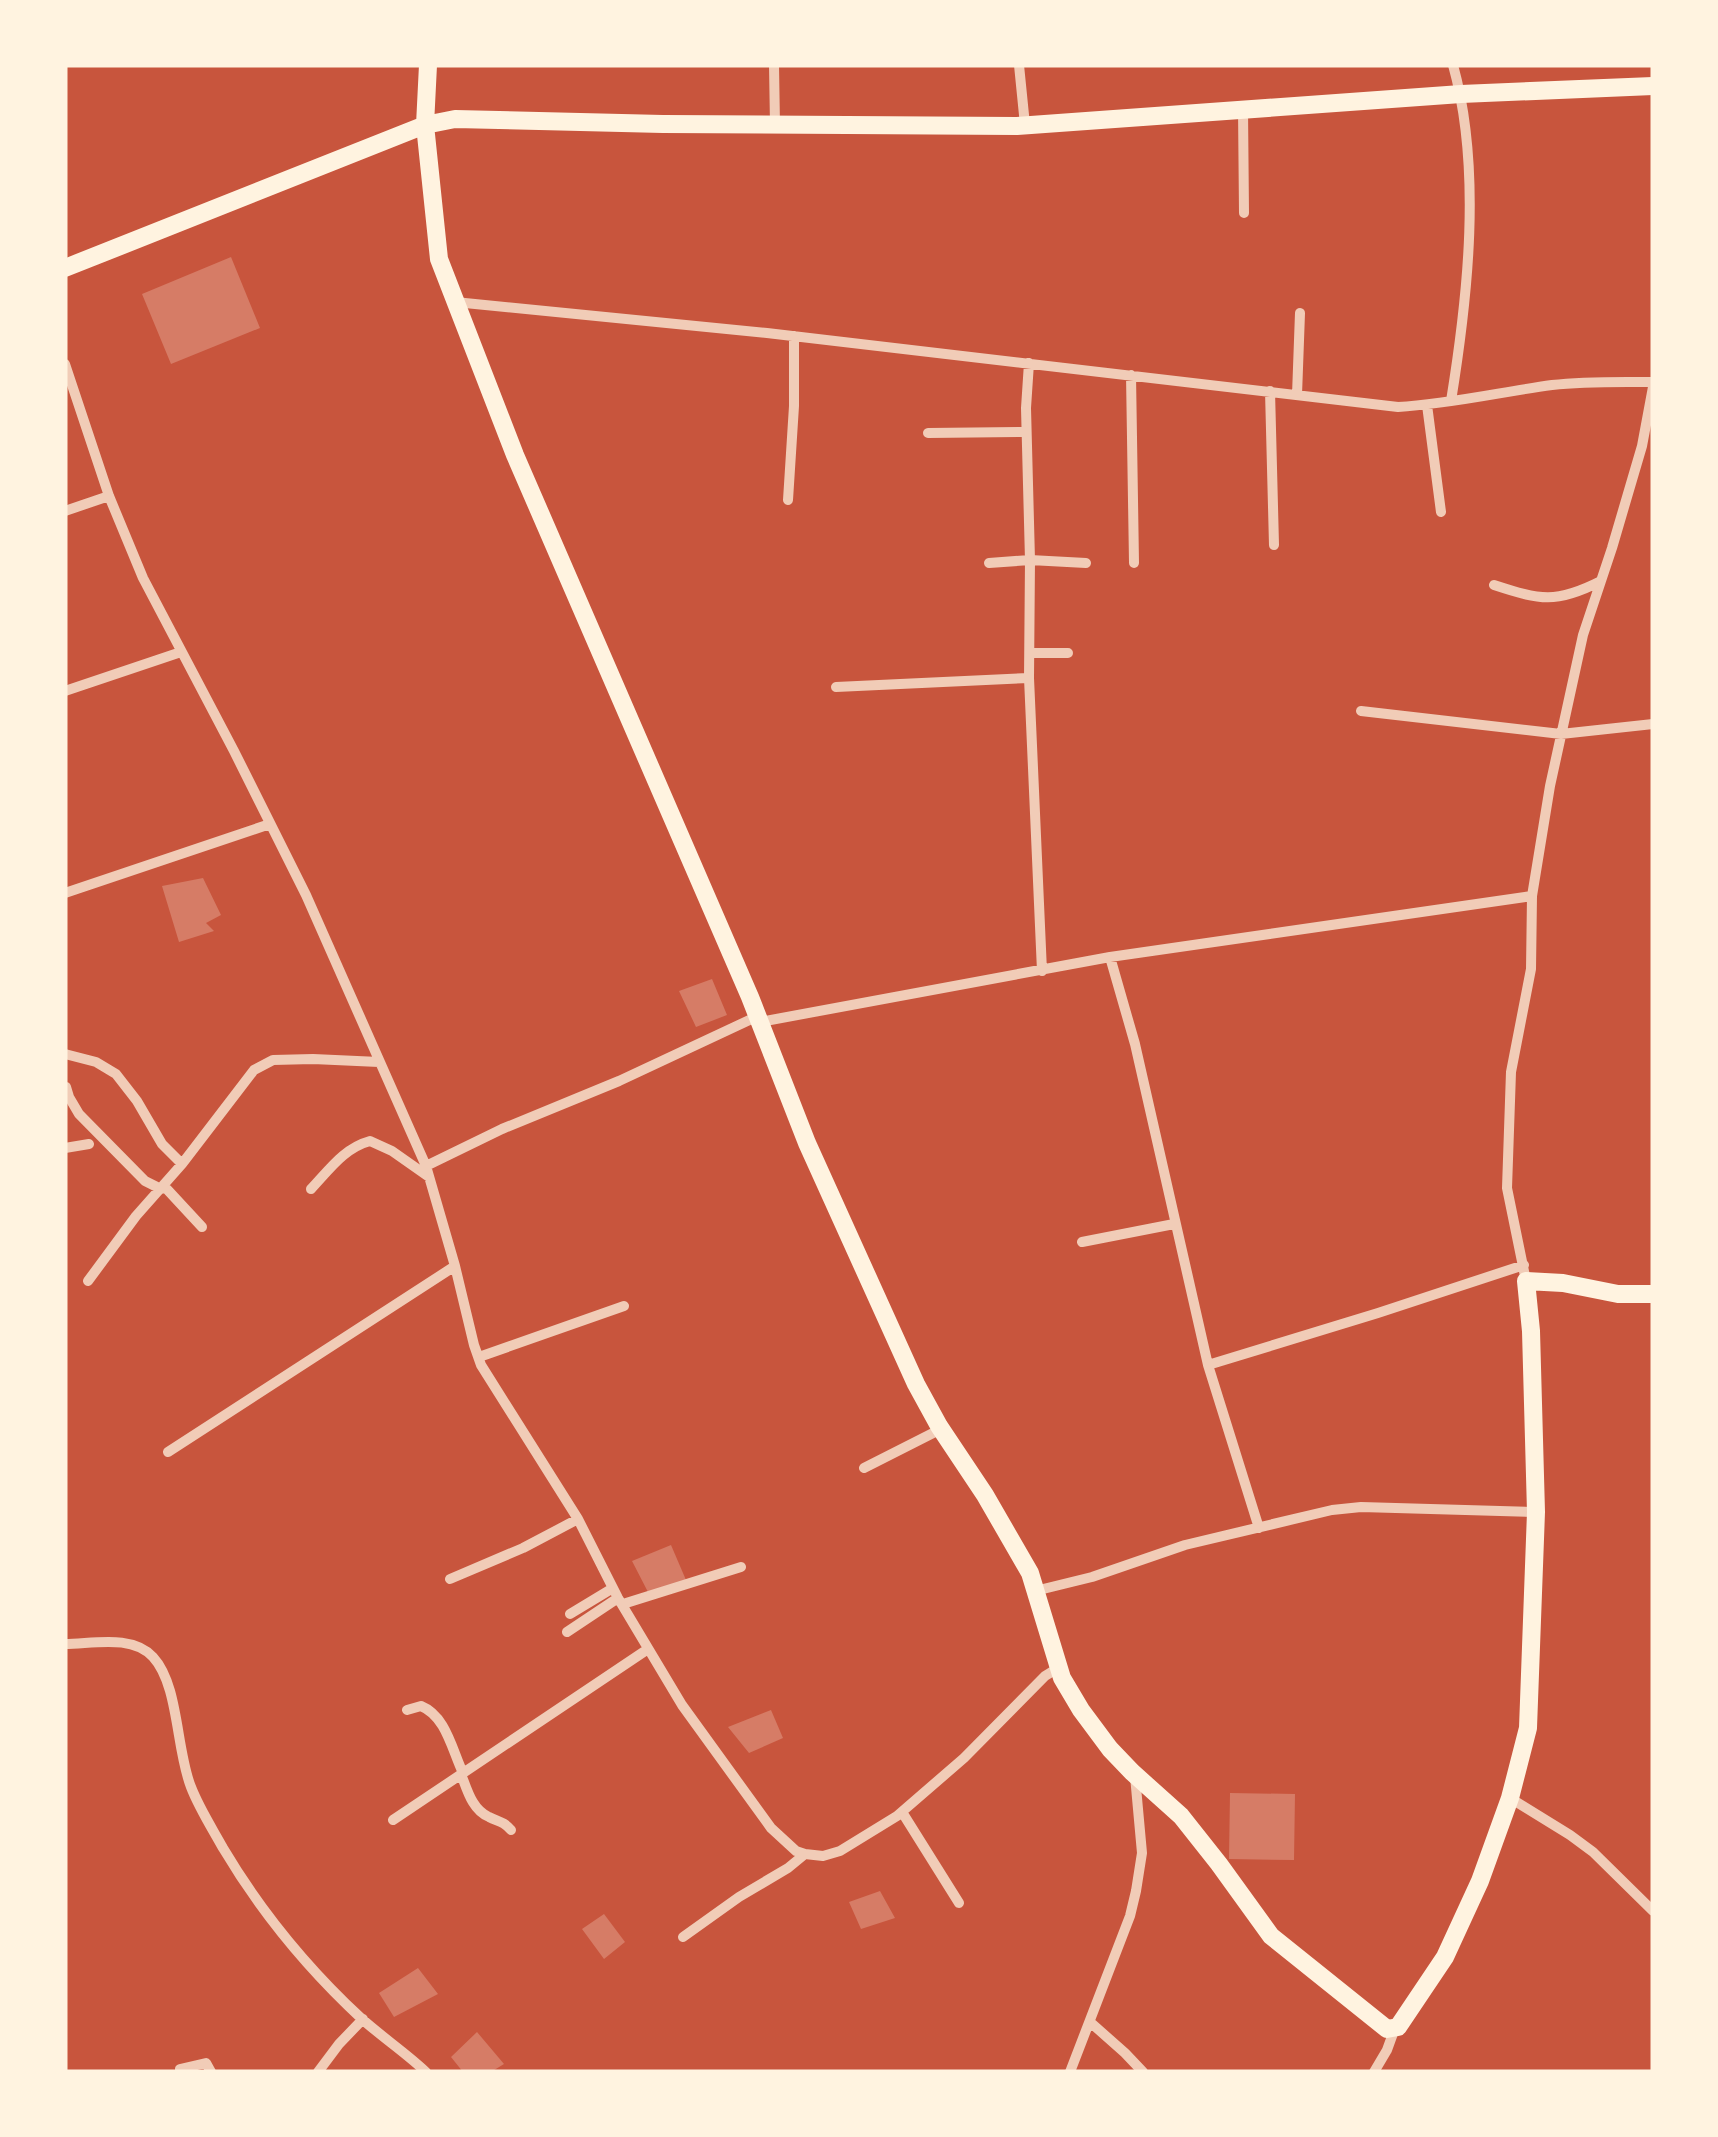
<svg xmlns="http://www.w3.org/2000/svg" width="1718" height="2137" viewBox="0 0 1718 2137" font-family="'PT Sans Narrow',sans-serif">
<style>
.building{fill:#d67c66}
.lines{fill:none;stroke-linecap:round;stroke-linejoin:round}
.minor{stroke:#f1ccb7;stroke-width:10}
.secondary{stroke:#fff3e0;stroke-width:18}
</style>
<rect width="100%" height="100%" fill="#c8553d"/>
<path class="building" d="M231,257l29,71 -89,36 -29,-70z
M203,878l18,37 -15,8 8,8 -35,11 -17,-56z
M712,979l15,36 -31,12 -17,-36z
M671,1545l15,35 -37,14 -17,-33z
M771,1710l12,28 -34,15 -21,-26z
M1230,1793l65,1 -1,66 -65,-1z
M880,1891l15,27 -34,11 -12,-27z
M604,1914l21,28 -21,17 -22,-30z
M418,1968l20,26 -44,23 -15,-24z
M477,2032l27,32 -13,8h-28l-12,-15z"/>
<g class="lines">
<path class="minor" d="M774,65l1,60
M1019,65l6,60
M1243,109l1,104
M455,302l312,31 631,74c52,-3 103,-15 154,-22 34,-4 67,-3 101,-3
M1029,363l-3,45 4,152 -1,118 13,293
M65,364l44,132 34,82 91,173 72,144 120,271 29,100 19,79 7,20 97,154 40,79 64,107 89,123 25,23 9,3 18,2 17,-5 57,-35 67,-58 81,-82 13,-8
M1131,375l3,188
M1270,391l4,154
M1297,395l3,-82
M1451,401c17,-105 31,-232 2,-336
M1427,405l14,107
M928,433l98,-1
M788,500l6,-94v-70
M65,511l44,-15
M989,563l41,-3 56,3
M1494,585c46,15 62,19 107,-4
M1030,653h38
M836,687l193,-9
M65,691l116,-39
M1361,711l200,23 92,-10
M65,893l205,-69
M1110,957l25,87 73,321 51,163
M760,1022l350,-65 422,-61
M65,1054l31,8 20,12 21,27 25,43 20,20
M66,1087l3,10 10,17 66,67 16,8
M65,1148l24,-4
M426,1166l76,-37 117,-48 139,-65
M164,1186l38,41
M311,1189c18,-19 33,-41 59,-48l22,10 37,26
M1082,1242l92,-18
M88,1281l48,-65 46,-52 72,-94 19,-10 40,-1 66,3
M1526,1281l-19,-93 4,-116 20,-103 1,-73 18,-110 33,-151 29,-87 30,-102 11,-59
M479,1357l145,-51
M1208,1365l170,-52 146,-48
M168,1452l287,-186
M864,1468l77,-39
M450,1579l73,-31 55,-29
M1035,1591l57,-14 93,-32 147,-35 29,-3 175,5
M623,1604l118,-37
M570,1614l43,-26
M567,1632l51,-34
M65,1644c27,0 67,-10 88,13 26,28 23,93 38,130 8,21 21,41 32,61 38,64 84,120 139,171 20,18 44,34 64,53
M407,1710l14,-4c25,10 31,44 42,67
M461,1774c6,15 11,36 28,43 10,5 14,4 22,13
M1510,1798l60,37 23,17 60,59
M902,1812l57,91
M393,1820l255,-171
M683,1937l56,-40 49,-29 17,-14
M1090,2022l35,31 18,19
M180,2069l26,-6 5,9
M318,2072l21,-28 24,-25
M1070,2072l60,-156 6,-25 6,-38 -7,-77
M1374,2072l13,-22 8,-22"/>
<path class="secondary" d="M428,65l-3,60 14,134 76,196 235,542 57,146 109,241 23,42 46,69 45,78 32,105 19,32 29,39 22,23 49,44 38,48 52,72 116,93 11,-2 47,-70 35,-76 30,-83 18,-70 8,-216 -5,-181 -5,-50 37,2 55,11h35
M65,268l360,-143 30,-6 208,5 354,2 444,-32 192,-8"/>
</g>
<rect width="1718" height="2137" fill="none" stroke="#fff3e0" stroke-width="135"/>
</svg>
